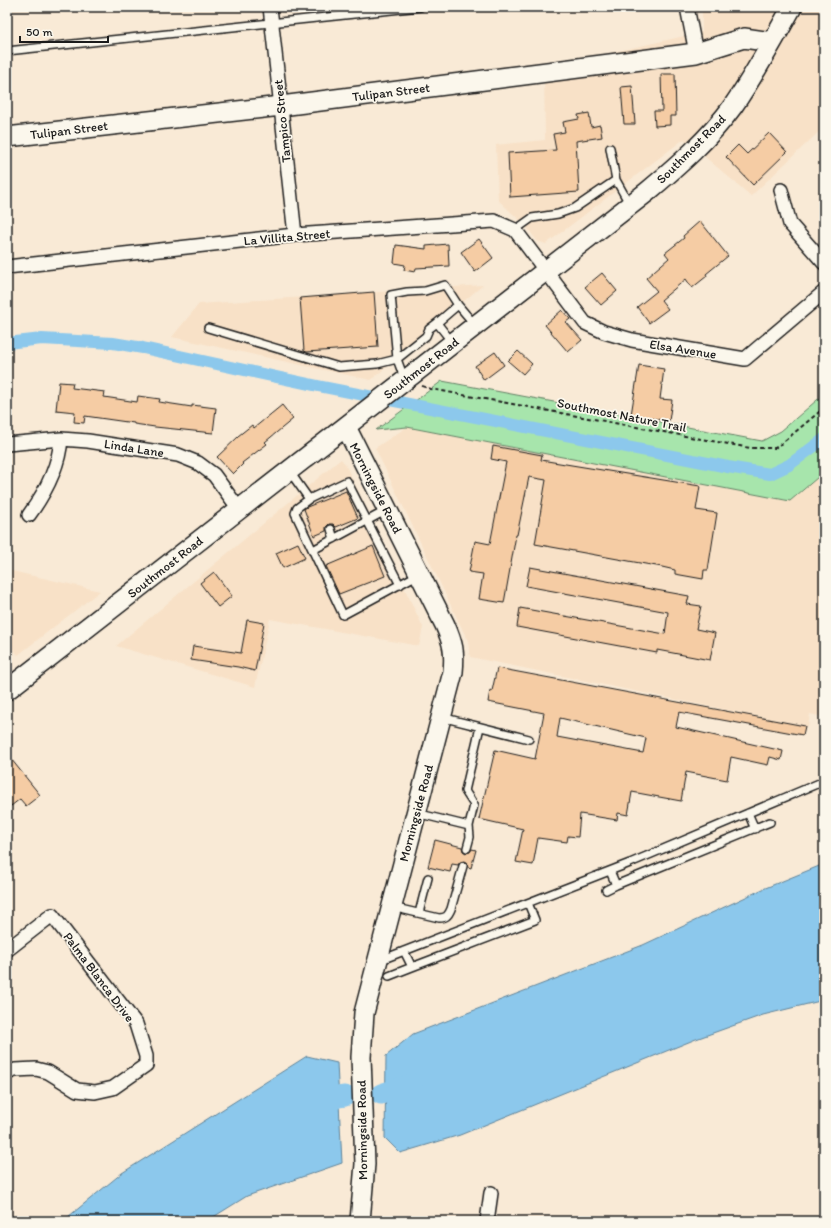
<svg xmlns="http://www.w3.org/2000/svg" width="831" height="1228" viewBox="0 0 831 1228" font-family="Itim,sans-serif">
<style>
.built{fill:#f8e1c7}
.green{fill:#a7e5ac;stroke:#628064}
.water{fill:#8cc8ec;stroke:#5f8399}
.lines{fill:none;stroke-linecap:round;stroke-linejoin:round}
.canal{stroke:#8cc8ec;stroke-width:12}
.river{stroke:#8cc8ec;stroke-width:21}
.building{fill:#f5cca4;stroke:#1c1c1c;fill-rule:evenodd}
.lane-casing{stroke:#1c1c1c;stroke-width:10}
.street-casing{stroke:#1c1c1c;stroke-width:16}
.secondary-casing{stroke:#1c1c1c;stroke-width:22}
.path{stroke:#1c1c1c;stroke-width:2;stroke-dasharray:4 3;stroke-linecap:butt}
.lane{stroke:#fbf7ec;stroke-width:7}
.street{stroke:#fbf7ec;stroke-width:13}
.secondary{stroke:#fbf7ec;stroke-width:19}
.labels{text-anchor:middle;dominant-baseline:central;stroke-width:3.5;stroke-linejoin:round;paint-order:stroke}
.street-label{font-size:13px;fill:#1c1c1c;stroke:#fbf7ec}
</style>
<rect width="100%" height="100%" fill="#f9ead6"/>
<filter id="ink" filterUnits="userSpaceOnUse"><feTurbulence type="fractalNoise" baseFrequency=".025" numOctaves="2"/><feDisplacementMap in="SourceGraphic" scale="8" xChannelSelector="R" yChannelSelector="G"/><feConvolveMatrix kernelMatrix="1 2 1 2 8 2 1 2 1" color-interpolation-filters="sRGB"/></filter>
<g filter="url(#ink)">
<path class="built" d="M702,7h122v120l-73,69 -67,-57 -138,105 -9,-3 -11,-15 -28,-26 -2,-55 49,-5 -1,-72 158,-36z
M483,285l-112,95 -199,-43 27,-33z
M407,427l383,74 34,-29v245l-14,-3 -2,13 -338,-70 -2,-16 -93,-193z
M341,459l4,5 78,163 -4,19 -149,-27 -15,68 -139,-41z
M7,570l93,21 -82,64 -11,-14z"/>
<path class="green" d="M442,381l320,60 19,-10 43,-37v78l-34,29 -383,-74 -31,3z"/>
<path class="water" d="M824,864v136l-61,15 -67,24 -236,96 -60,18 -15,-15 1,-82 27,-22 230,-89 120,-56z
M307,1056l30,7 5,100 -95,33 -40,25h-144l59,-48z"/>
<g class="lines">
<path class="canal" d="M7,343l35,-4 71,4 30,5 175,38 410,81 42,7 19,-9 35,-26"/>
<path class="river" d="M381,1094l31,-10
M312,1110l26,-13 7,-1"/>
</g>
<path class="building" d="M661,74h14l1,42h-6v9l-15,1 -1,-15h8z
M632,86l3,38h-11l-3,-37z
M589,113l2,14 9,-2 2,12 -26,4 3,51 -69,5 -2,-44 48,-3 -3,-16 12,-2 -2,-10 16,-3 -1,-4z
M769,133l18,19 -34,33 -27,-28 12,-12 9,9z
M700,221l28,35 -22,18 1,2 -15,12 -6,-9 -25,21 7,9 -19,14 -12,-16 20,-16 -11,-13 23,-20 -4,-5 19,-15 -1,-2z
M479,239l14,19 -18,14 -14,-20z
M448,244l1,22 -33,2 -1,4 -11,-2 1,-5 -11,-2 2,-18 30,4v-3z
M602,273l15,18 -16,14 -16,-18z
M374,292l4,55 -71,5 -3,-1 -4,-53z
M562,310l8,9 -4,3 16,18 -14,12 -23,-27z
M518,351l14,13 -9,10 -15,-13z
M495,352l9,13 -20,15 -9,-14z
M639,365l25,4 -4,30 12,1 -3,21 -38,-6z
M59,382l14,1 -1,5 33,4 -1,5 33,5 1,-6 22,3 -1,3 33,5v-2l24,3 -3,25 -58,-6 -21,-3v-1l-49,-7 -1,7 -10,-1 1,-10 -19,-2z
M282,405l11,14 -28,23 2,2 -25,19 1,1 -10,10 -16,-17 22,-21h-1l14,-11 2,3z
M493,446l49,9 -1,5 159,26 -4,24 21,3 -9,57h-4l-1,9 -28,-5v-4l-13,-3 -127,-23 11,-64 -17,-3 -12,58h-1l-12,68 -25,-4 4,-25 -14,-2 6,-31 15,3 16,-82 -15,-3z
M346,491l12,27 -22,9 -3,-3h-4l-3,3v4l-12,5 -10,-27 3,-2z
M298,543l7,15 -22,10 -7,-15z
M373,546l12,30 -46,18 -13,-28z
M530,567l159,29 -2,8 14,2 -5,23 19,4 -5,27 -53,-10v3l-140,-26 3,-19 145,26 3,-22 -142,-26z
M214,572l18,24 -14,11 -18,-24z
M247,620l17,3 -9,48 -17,-4 -47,-7 2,-14 48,7z
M497,668l308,58 -2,9 -124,-23 -3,15 107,24 -2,9 -11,-3 -2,8 -37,-8 -4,23 -41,-8 -5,29 -49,-9 -4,23 -10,-2 -1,7 -37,-6 -2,23 -10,-1 -1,6 -29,-4 -5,27 -17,-3 7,-33 -44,-10 16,-69 40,9 9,-46 -56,-11 2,-12 2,1zM560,718l86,20 -3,15 -86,-16z
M7,754l33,41 -14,11 -6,-7 -9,7 -4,-5z
M435,840l27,7 1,4 3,2 4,-1 2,-3 4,1 -5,18 -3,-1 -1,-4 -3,-2 -4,1 -2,3 -6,-1 -2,8 -22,-5z"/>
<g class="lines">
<g class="lane-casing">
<path id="lane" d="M7,51l413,-44
M610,148l6,32 14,25
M515,230l17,-12 26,-4 17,-6 41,-28
M208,328l131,39 38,-3 20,-5 29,-23 3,-7 8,-6
M452,342l-15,-19 21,-18
M404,378l-7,-19 -6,-64 16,-3 18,-1 20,-6 13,20 17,20
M290,472l19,27 -12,9 -2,5 48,102 76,-41
M309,499l38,-18 53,104
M331,529l3,10
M313,550l74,-40
M441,717l88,22
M416,813l53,13 5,-21 -9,-14 15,-64
M748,813l7,16
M467,848l3,-11 -1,-11
M610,871l6,14 154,-63
M606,890l10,-5
M392,907l47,11c7,0 9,-2 12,-9l12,-43
M419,913l9,-35
M404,951l8,16 123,-47 -7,-17
M381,960l249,-97 194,-82
M389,976l23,-9"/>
</g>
<g class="street-casing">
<path id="street" d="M270,7l25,228
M687,7l9,46
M781,190l9,34 34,39
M7,267l288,-32 199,-14 21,9 70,93 19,9 28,8 113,19 79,-67
M7,444l54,-5 27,2 90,14 20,8 16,12 25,34
M29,515c16,-22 30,-48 32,-76
M7,950l45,-35 84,109 10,32v9l-33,23 -18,4 -18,-2 -29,-18 -12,-3 -21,1 -8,3
M487,1221l4,-28"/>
</g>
<g class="secondary-casing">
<path id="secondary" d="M7,137l274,-31 415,-53 48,-15 28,4
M346,427l99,198c8,18 10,27 8,47l-89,341 -3,44 4,107 -5,57
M7,690l640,-498c31,-26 62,-53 86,-86 21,-30 41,-67 59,-99"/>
</g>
<path class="path" d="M422,386l9,3 319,59h25l7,-5 42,-35"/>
<use href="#lane" class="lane"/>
<use href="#street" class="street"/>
<use href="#secondary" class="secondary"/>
</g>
</g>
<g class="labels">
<g class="street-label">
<text transform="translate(391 92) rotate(-7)">Tulipan Street</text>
<text transform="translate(282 121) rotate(-96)">Tampico Street</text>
<text transform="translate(69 130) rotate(-7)">Tulipan Street</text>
<text transform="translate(691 149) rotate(-45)">Southmost Road</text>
<text transform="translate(287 237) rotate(-5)">La Villita Street</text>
<text transform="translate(683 349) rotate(9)">Elsa Avenue</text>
<text transform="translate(421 368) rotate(-38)">Southmost Road</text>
<text transform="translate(622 415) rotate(11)">Southmost Nature Trail</text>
<text transform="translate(134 448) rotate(9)">Linda Lane</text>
<text transform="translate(376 488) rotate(63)">Morningside Road</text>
<text transform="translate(165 567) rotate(-38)">Southmost Road</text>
<text transform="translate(416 813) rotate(-75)">Morningside Road</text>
<text transform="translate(99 977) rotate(53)">Palma Blanca Drive</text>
<text transform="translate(362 1130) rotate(-91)">Morningside Road</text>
</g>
</g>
<rect width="831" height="1228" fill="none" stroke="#fbf7ec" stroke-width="24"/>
<rect x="12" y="12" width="807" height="1204" fill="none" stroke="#1c1c1c" stroke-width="1.5" filter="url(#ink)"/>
<path d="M20 36v6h88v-6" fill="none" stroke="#1c1c1c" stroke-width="2"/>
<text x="26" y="36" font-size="12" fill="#1c1c1c" stroke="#fbf7ec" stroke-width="3" paint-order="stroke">50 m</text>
</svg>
